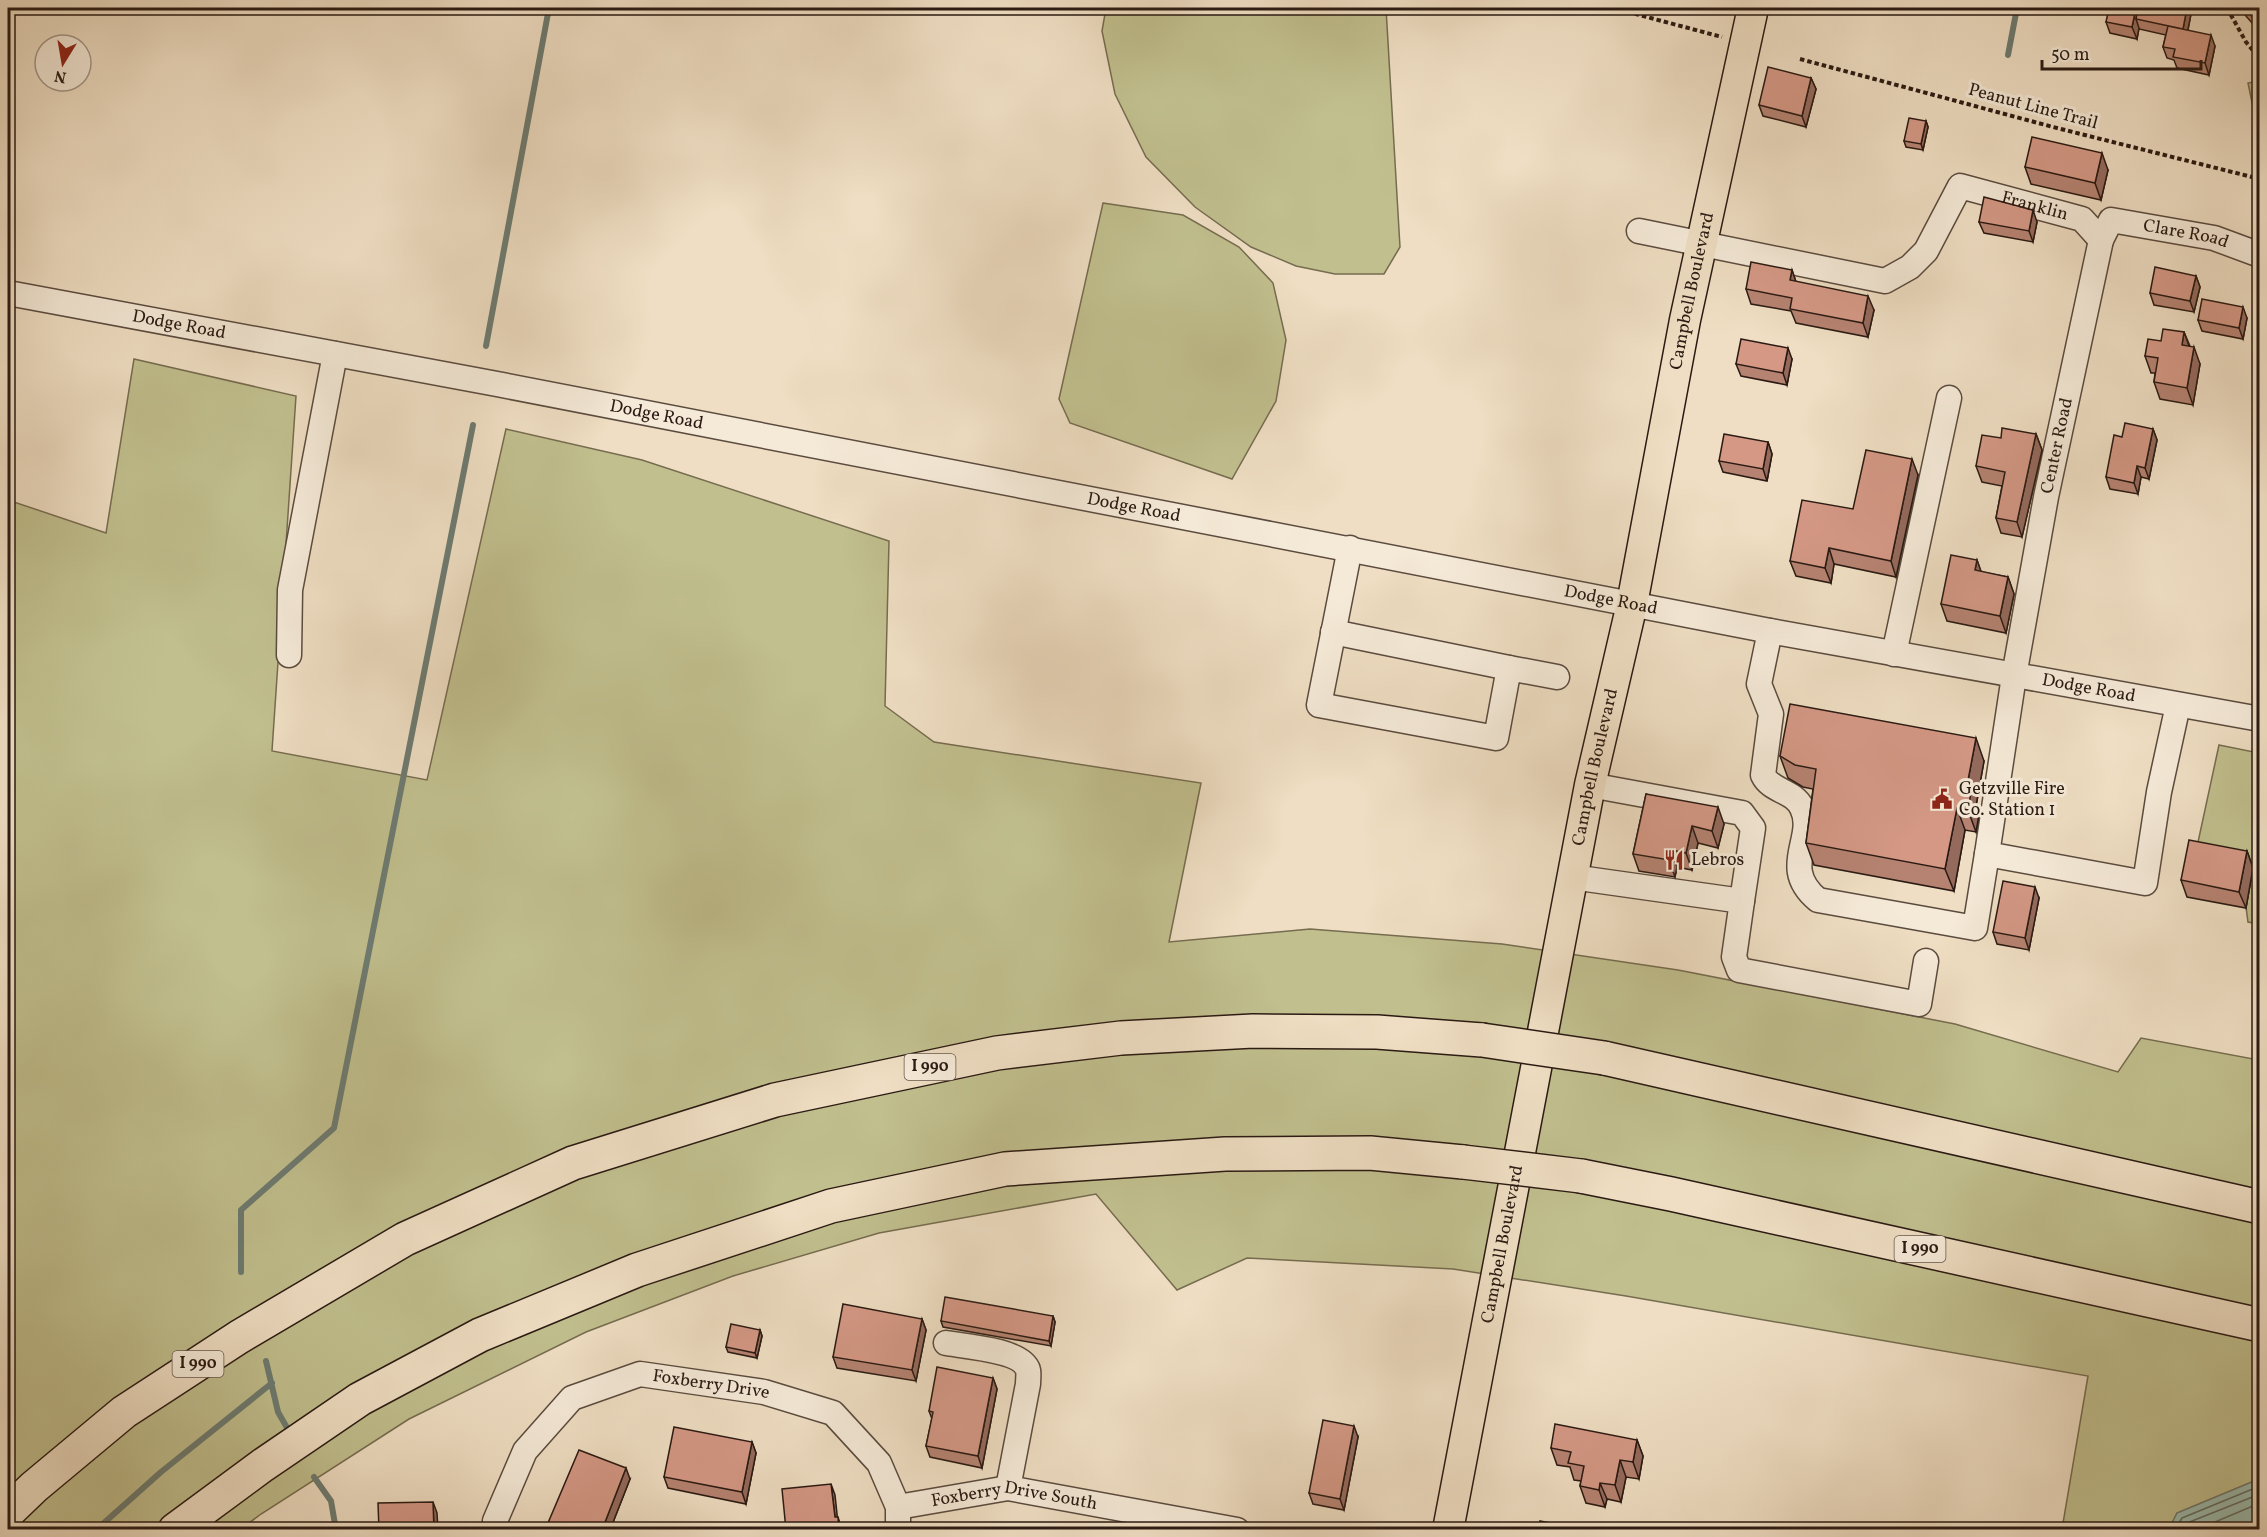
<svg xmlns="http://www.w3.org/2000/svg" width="2267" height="1537" viewBox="0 0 2267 1537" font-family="Vollkorn,serif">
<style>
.green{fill:#c1bf8e;stroke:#766c50;stroke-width:1.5}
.water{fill:#9abcaf;stroke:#6d7b71;stroke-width:1.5}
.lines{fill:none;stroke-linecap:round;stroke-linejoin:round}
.shore{stroke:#626b61;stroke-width:1.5}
.stream{stroke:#6d7b71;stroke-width:6}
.minor-casing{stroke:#5b4b3f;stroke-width:27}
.major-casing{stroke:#2a1a13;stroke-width:33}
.highway-casing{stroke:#2a1a13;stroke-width:36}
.path{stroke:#2a1a13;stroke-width:4;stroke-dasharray:4.5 3;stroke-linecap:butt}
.minor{stroke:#f5ead8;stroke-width:24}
.major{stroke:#efdec3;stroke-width:30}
.highway{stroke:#efdec3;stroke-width:33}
.highway-bridge-casing{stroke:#2a1a13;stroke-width:36;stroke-linecap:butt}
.highway-bridge{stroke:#efdec3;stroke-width:33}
.wall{fill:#b68372;stroke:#2a1a13;stroke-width:1.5}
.shaded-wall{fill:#946a5d;stroke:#2a1a13;stroke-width:1.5}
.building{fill:#d49885;stroke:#2a1a13;stroke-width:1.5}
.labels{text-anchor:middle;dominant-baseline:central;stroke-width:6;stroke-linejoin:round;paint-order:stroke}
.shield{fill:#f5ead8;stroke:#67584e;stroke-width:1.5}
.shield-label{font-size:16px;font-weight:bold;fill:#2a1a13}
.street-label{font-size:18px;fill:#2a1a13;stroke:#f5ead8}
.poi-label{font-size:18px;fill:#2a1a13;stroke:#f5ead8;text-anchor:start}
</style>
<rect width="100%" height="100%" fill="#efdec3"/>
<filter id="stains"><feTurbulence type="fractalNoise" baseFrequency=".00333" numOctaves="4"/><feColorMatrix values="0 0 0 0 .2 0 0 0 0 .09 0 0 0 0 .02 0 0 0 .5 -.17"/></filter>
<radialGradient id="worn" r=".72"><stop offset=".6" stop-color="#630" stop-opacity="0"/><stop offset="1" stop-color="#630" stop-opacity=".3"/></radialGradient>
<path class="green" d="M1106,8h280l14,239 -16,27h-49l-39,-8 -45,-19 -56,-40 -49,-50 -31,-63 -13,-63z
M2259,81v30l-5,1 -6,-29z
M1103,203l80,12 56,32 34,36 13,57 -10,61 -44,78 -162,-56 -11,-24z
M134,359l162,37 -24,355 155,29 79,-351 136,31 247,81 -4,165 49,36 267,41 -32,159 141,-13 192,15 176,26 277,54 163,48 23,-34 118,22v419l-82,34 -8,16h-107l26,-153 -462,-80 -173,-27 -206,-11 -70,32 -81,-96 -217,39 -146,43 -147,56 -177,87 -148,95 -20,15h-233v-1024l6,-3 92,31z
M2219,745l40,8v171l-11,-2 -2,-15 7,-39 -58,-12z"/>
<path class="water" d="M2259,1479v50h-90l8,-16z"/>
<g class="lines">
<path class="shore" d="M2175,1530l7,-12 78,-32
M2184,1530l3,-7 73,-29
M2196,1530l64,-27"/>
<path class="stream" d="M2008,55l9,-47
M486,346l63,-338
M241,1272v-62l93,-82 139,-703
M266,1361l12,51 8,14
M314,1477l17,24 5,29
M96,1530l65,-58 111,-89"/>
<g class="minor-casing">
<g id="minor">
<path id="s1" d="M1639,231l246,50 25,-14 16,-16 34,-65 122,33 19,21"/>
<path id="s2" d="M8,293l489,91 1273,247 490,88"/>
<path d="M1350,548l-31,157 177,33 13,-70 48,9"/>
<path d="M1770,631l-11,53 12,30 -8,61c8,17 31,15 39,33 15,30 -24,59 16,92l157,28 12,-74"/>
<path d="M1333,632l176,36"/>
<path d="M1894,654l55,-256"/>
<path d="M289,655l1,-65 45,-236"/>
<path id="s3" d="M2178,705l-19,87 -14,91 -158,-29 27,-178 32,-179 55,-257 10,-20 103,18 46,17"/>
<path d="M1572,877l170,24 11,-73 -11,-15 -152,-28"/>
<path d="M1742,901l-8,56 5,13 180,34 7,-43"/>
<path d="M946,1343c18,3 76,7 82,27 1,3 0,10 0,14l-20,104"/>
<path id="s4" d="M898,1507l110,-19 229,42"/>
<path id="s5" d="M495,1530v-9l30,-70 47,-53 68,-24 124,18 69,21 46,50 19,44v23"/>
</g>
</g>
<g class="major-casing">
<g id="major">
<path id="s6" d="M1448,1530l142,-745 42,-181 53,-284 68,-312"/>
</g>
</g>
<g class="highway-casing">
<path id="highway" d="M1604,1058l656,149
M1581,1176l90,18 589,131
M8,1512l26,-25 90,-75 115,-75 166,-98 168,-76 202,-63 222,-47 124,-15 132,-7 124,1 105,8
M175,1530l88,-65 97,-66 120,-64 157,-65 194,-64 174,-37 220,-15 145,-1 93,9"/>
</g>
<path class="path" d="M1613,8l109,29
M2227,8l19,34 14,17
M1800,59l253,68 207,52"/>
<use href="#minor" class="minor"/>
<use href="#major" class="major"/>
<use href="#highway" class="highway"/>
<g class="highway-bridge-casing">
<path id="highway-bridge" d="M1482,1040l122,18
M1463,1162l118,14"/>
</g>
<use href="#highway-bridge" class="highway-bridge"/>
</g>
<path class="wall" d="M2239,8h20v23z
M2191,14l-3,16 27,16 -6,29 -32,-7 -3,-8 -7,-2 -4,-11 3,-12 -27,-6v-1l-2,11 -27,-6 -4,-11z
M1811,78l5,11 -10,38 -43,-11 -4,-11z
M1926,121l2,6 -5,23 -17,-3 -2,-6z
M2025,167l83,3 -7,30 -70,-16z
M1979,222h58l-4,20 -49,-9z
M1792,270l4,12 78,28 -6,27 -72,-14 -5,-12 -40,-7 -5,-15z
M2196,276l4,11 -6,25 -40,-7 -4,-12z
M2247,318l-4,21 -41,-8 -4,-11z
M2184,332l6,14 10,18 -7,41 -33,-6 -6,-17 1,-9h-4l-6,-17 16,-15z
M1792,359l-5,26 -46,-9 -5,-12z
M2153,429l4,11 -8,39 -8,-2 -3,17 -28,-5 -4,-12 16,-40z
M2036,434l6,16 -20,87 -21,-4 -5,-15 6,-32 -20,-4 -6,-16 25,-28z
M1768,442l4,12 -5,27 -44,-9 -4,-11z
M1918,475l-22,102 -62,-13 -3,19 -35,-7 -6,-15 63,-52z
M1977,560l4,12 27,5 6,17 -8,39 -59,-12 -6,-17z
M1780,756l204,5 -8,45 3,8 -3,18 -11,-2 -11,61 -140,-26 -8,-22 7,-54 -10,-2 -15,-9z
M1646,794l78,30 -6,24 -20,-5 -6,27 -15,-3 -2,10 -36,-6 -6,-17z
M2247,851l6,17 -7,40 -59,-11 -6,-17z
M2039,898l-10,52 -32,-6 -4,-12z
M1053,1316l2,6 -4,24 -108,-19 -2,-6z
M922,1319l4,11 -10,51 -79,-13 -4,-11z
M760,1330l2,6 -5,22 -29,-6 -2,-5z
M993,1378l4,11 -15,79 -52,-11 -4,-11 6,-27 -3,-8z
M1358,1437l-14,73 -31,-6 -4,-11z
M1637,1440l6,16 -4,23 -13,-2 -5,25 -14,-3 -2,8 -19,-4 -6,-17 1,-5 -7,-1 -4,-13 -13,-2 -6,-17z
M752,1442l4,11 -10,51 -78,-16 -4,-11z
M630,1479l-20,51h-60l-2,-7z"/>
<path class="shaded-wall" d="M2136,8h3l-3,11 3,9 -2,11 -5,-12z
M2187,8h2l2,6 -5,25 -3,-10z
M2259,16v15l-4,-11z
M2211,35l4,11 -6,29 -4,-12z
M1811,78l5,11 -10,38 -4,-11z
M1926,121l2,6 -5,23 -2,-6z
M2102,153l6,17 -7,30 -6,-17z
M2033,210l4,12 -4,20 -4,-11z
M1792,270l5,15 -7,-5z
M2196,276l4,11 -6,25 -4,-11z
M1868,296l6,14 -6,27 -5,-14z
M2243,307l4,11 -4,21 -4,-11z
M2184,332l6,17 -8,-4z
M2194,347l6,17 -7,41 -6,-17z
M1788,348l4,11 -5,26 -4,-12z
M2153,429l4,11 -8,39 -4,-11z
M2036,434l6,16 -20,87 -5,-15z
M1768,442l4,12 -5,27 -4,-12z
M1912,459l6,16 -22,102 -5,-16z
M2137,466l4,11 -3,17 -4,-11z
M1829,548l5,16 -3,19 -6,-15z
M1977,560l6,17 -8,-7z
M2008,577l6,17 -8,39 -6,-17z
M1976,738l8,23 -8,45 3,8 -3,18 -8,-22 -2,-19z
M1718,807l6,17 -6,24 -6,-17z
M1957,808l8,22 -11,61 -9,-22z
M1692,826l6,17 -6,27 -6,-17z
M1671,850l6,17 -2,10 -6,-17z
M2247,851l6,17 -7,40 -7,-16z
M2035,887l4,11 -10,52 -4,-12z
M1053,1316l2,6 -4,24 -2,-5z
M922,1319l4,11 -10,51 -4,-11z
M760,1330l2,6 -5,22 -2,-5z
M993,1378l4,11 -15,79 -4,-12z
M1354,1426l4,11 -14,73 -4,-11z
M1637,1440l6,16 -4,23 -6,-17z
M752,1442l4,11 -10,51 -4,-12z
M1620,1460l6,17 -5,25 -6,-17z
M626,1468l4,11 -20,51h-8z
M1600,1483l7,16 -2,8 -6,-17z
M831,1484l4,11 3,28v-6l4,13h-3l-4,-13z
M433,1502l4,11 1,17h-4z"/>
<path class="building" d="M2109,8h27l-4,19 -26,-5z
M2138,8h49l-4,21 -47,-10z
M2244,8h15v8l-4,4z
M2168,26l43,9 -6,28 -32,-6 2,-8 -12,-2z
M1768,67l43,11 -9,38 -43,-11z
M1909,118l17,3 -5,23 -17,-3z
M2032,137l70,16 -7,30 -70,-16z
M1984,197l49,13 -4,21 -50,-9z
M1751,262l41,8 -2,10 78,16 -5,27 -73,-14 2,-11 -46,-9z
M2155,267l41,9 -6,25 -40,-8z
M2202,299l41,8 -4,21 -41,-8z
M2163,329l21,3 -2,13 12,2 -7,41 -33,-6 4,-24 -13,-2 3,-17 13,2z
M1741,339l47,9 -5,25 -47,-9z
M2125,423l28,6 -8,39 -8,-2 -3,17 -28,-6 8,-42 8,2z
M2002,428l34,6 -19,88 -21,-4 9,-46 -29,-6 6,-31 19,3z
M1724,434l44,8 -5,27 -44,-8z
M1866,450l46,9 -21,102 -62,-13 -4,20 -35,-7 12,-61 51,9z
M1951,555l26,5 -2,10 33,7 -8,39 -59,-12z
M1790,704l186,34 -10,53 5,1 -3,18 -11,-2 -12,61 -139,-26 10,-74 -21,-4 -15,-9z
M1646,794l72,13 -6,24 -20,-5 -6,27 -15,-3 -2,10 -36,-6z
M2189,840l58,11 -8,41 -58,-12z
M2003,881l32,6 -10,51 -32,-6z
M945,1297l108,19 -4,25 -108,-20z
M843,1304l79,15 -10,51 -79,-13z
M731,1324l29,6 -5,23 -29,-6z
M937,1367l56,11 -15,78 -52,-10 7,-34 -4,-1z
M1323,1420l31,6 -14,73 -31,-6z
M1555,1424l82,16 -4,22 -13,-2 -5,25 -15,-2 -1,7 -19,-4 4,-20 -16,-3 3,-11 -20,-4z
M674,1427l78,15 -10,50 -78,-15z
M579,1450l47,18 -24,62h-39l-15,-7z
M831,1484l4,33h3l1,13h-53l-4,-41z
M433,1502l1,28h-55l-1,-27z
M1540,1521l27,5 -1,4h-27z"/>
<defs>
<g id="civic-bare" transform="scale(1.62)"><path d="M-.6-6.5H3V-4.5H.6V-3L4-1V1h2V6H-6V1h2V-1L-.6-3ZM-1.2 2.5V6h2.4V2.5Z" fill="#8f2418" stroke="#f5ead8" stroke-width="2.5" paint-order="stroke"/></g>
<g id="restaurant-bare" transform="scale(1.62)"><path d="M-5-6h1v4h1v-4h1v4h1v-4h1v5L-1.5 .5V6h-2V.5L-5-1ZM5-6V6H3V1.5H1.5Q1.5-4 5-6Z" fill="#8f2418" stroke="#f5ead8" stroke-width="2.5" paint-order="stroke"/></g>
</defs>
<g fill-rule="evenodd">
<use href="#civic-bare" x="1942" y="799"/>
<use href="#restaurant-bare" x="1674" y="860"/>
</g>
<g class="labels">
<g class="shield">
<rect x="904.5" y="1054" width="51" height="26" rx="4.5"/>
<rect x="1894.5" y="1236" width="51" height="26" rx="4.5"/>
<rect x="172.5" y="1351" width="51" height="26" rx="4.5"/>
</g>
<g class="shield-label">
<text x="930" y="1067">I 990</text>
<text x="1920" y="1249">I 990</text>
<text x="198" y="1364">I 990</text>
</g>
<g class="street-label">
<text transform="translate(2033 107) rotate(15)">Peanut Line Trail</text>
<text stroke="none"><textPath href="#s1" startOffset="453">Franklin</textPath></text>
<text stroke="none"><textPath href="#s3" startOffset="1065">Clare Road</textPath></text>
<text stroke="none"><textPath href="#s6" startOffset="1263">Campbell Boulevard</textPath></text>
<text stroke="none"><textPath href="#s2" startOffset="174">Dodge Road</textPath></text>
<text stroke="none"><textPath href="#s2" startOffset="660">Dodge Road</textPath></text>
<text stroke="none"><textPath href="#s3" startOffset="756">Center Road</textPath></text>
<text stroke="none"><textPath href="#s2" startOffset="1146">Dodge Road</textPath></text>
<text stroke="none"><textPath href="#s2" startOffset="1632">Dodge Road</textPath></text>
<text stroke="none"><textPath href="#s2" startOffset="2118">Dodge Road</textPath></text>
<text stroke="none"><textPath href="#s6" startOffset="777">Campbell Boulevard</textPath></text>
<text stroke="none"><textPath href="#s6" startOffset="291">Campbell Boulevard</textPath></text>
<text stroke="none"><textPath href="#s5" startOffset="300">Foxberry Drive</textPath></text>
<text stroke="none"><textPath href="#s4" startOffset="118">Foxberry Drive South</textPath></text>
</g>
<g class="poi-label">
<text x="1959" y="789">Getzville Fire<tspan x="1959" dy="21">Co. Station 1</tspan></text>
<text x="1691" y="860">Lebros</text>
</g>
</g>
<rect width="2267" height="1537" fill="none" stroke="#efdec3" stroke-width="30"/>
<rect x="9" y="9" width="2249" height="1519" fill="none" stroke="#2a1a13" stroke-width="3"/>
<rect x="15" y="15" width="2237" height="1507" fill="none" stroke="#2a1a13" stroke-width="1.5"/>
<g transform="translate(63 63) rotate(191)"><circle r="28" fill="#f5ead8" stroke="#a49789" stroke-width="1.5"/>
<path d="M0-4.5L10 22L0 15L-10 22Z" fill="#8f2418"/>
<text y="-9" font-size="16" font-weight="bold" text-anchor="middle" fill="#2a1a13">N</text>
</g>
<path d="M2042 60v9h159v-9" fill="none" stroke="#2a1a13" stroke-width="3"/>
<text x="2051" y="60" font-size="18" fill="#2a1a13" stroke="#f5ead8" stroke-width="4.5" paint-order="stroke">50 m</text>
<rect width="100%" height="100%" filter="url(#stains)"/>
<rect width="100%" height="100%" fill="url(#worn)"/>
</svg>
